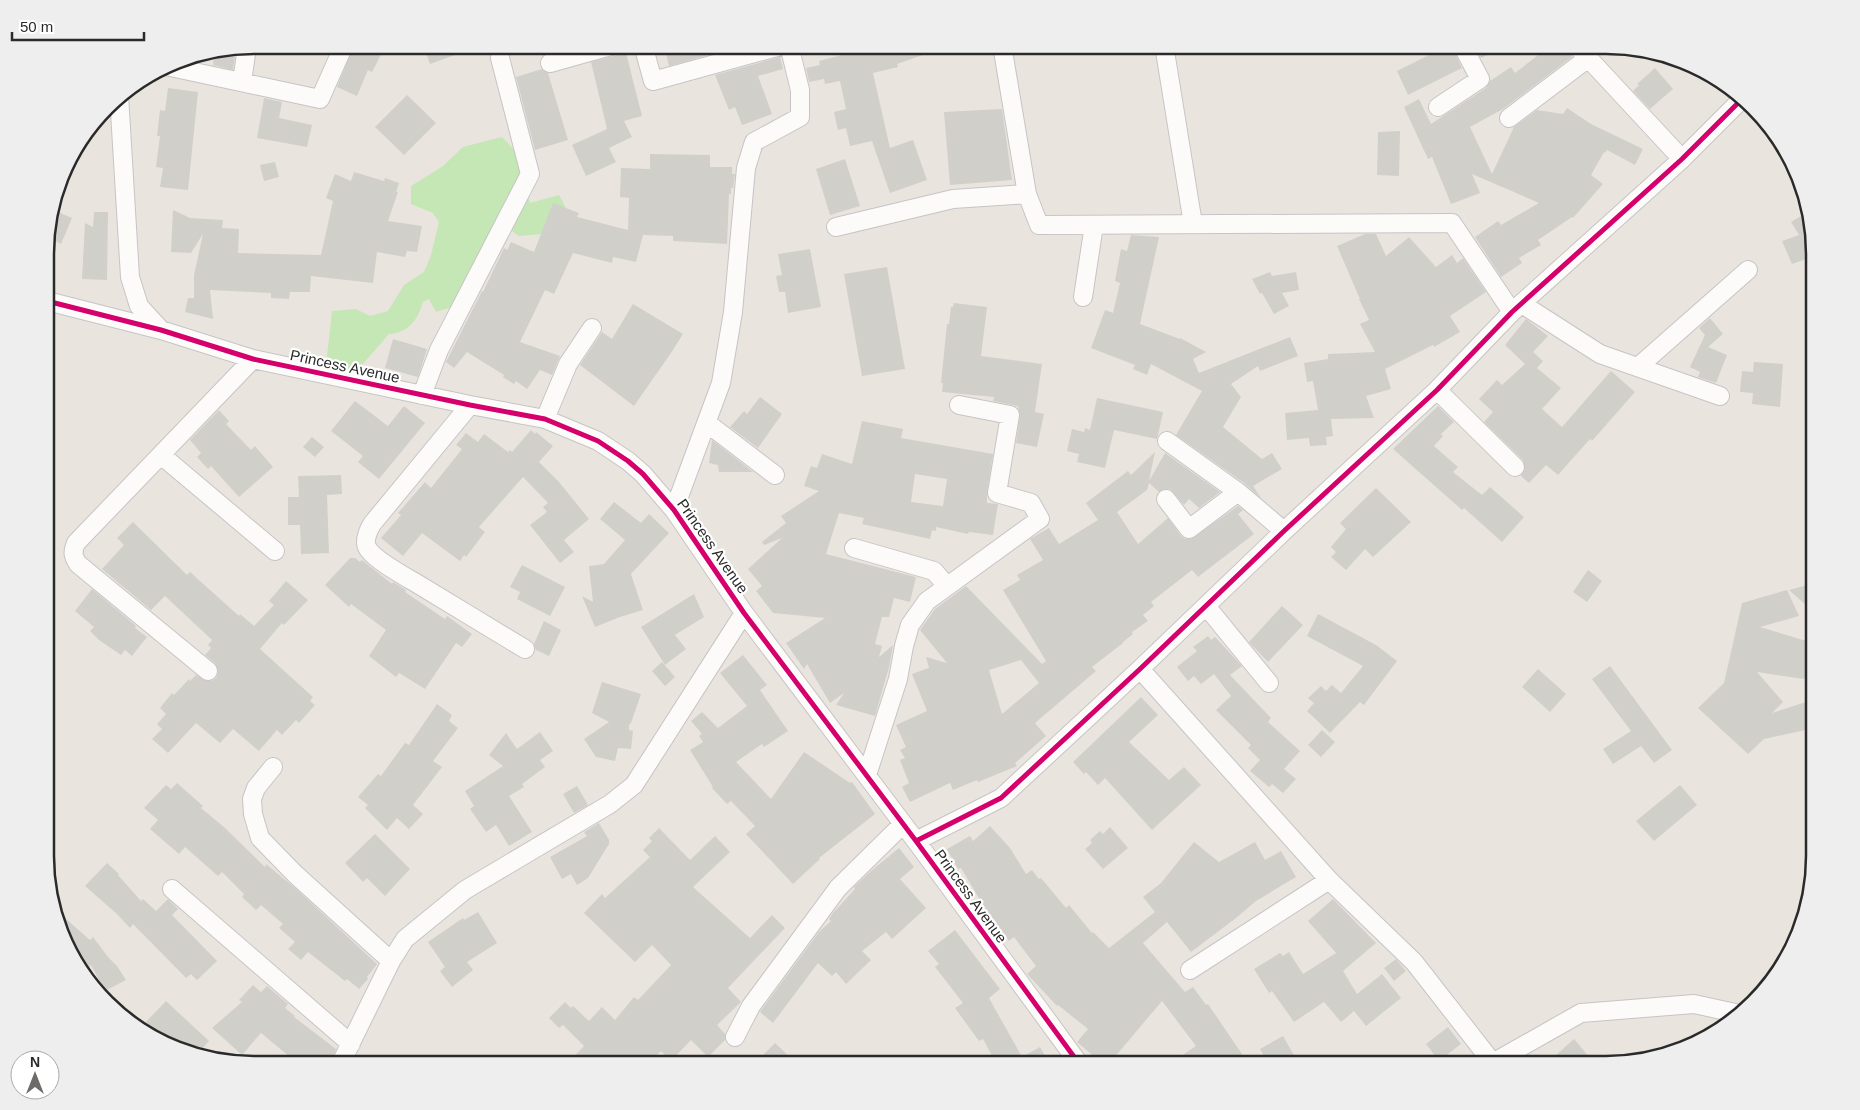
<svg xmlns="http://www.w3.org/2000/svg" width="1860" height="1110" viewBox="0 0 1860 1110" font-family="Helvetica,sans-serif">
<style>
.green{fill:#c5e6b5}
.building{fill:#d1cfca;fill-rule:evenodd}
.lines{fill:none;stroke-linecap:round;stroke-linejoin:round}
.minor-casing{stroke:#c6c4c5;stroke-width:20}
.minor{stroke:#fcfbfa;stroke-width:18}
.cycleway-casing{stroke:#fff;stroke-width:8}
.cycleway{stroke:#d6006c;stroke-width:5}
.labels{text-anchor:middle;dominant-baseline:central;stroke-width:4.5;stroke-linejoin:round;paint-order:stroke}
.street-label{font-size:15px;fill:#2a2a2a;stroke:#fff}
.rim{fill:none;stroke:#2a2a2a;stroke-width:2.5}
</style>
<rect width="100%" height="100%" fill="#e9e5de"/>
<path class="green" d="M502,137l14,15 14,51 29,-8 8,15 -25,24 -23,2 -11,-8 -43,75 -29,9 -7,-13 -6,3c-5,18 -15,31 -34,32l-27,31 -7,13 -29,-13 6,-54 24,-2 14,7 18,-5 16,-26 20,-13 7,-17 8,-33 -6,-9 -22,-9v-18l32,-20 20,-19z"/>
<path class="building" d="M354,45h32l-14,27 -4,-2 -11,26 -20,-9z
M423,45h54v2l-47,17z
M624,45l18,71 -18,5 8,16 -23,11 7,14 -30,14 -14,-31 35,-16 -16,-67 26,-7 5,-3z
M664,45h80l-75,21z
M848,45h97l1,2 -49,17 1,3 -25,6 17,75 23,-8 14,40 -37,13 -18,-52 -22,5 -4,-18 -8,2 -4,-18 12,-3 -6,-28 -15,3 -1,-5 -15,3 -3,-14 14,-3 -1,-4 31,-8z
M1449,45h2l11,23 -54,27 -11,-24z
M1474,45h34l-27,13z
M1551,45h15l2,7 4,5 -69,52 -33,18 22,47 22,-47 23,-17 26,4 4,-6 24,16 52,25 -8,16 -28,-15 -2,3 -1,-1 -13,23 12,9 -30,34 -1,-1 -34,23 3,5 -22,13 3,5 -21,14 -26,-40 23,-16 3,4 38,-22 -67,-29 8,19 -29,11 -19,-47 -4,2 -24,-52 15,-8 12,25 55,-36 4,-7 21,-14 4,6z
M236,49l-3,21 -20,-5 1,-12z
M780,57l3,12 -25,7 14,38 -30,11 -7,-18 -6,3 -14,-35z
M1655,68l18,21 -23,20 -17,-18 6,-6 -2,-1z
M542,69l6,4 20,67 -33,10 -19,-73z
M168,88l30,4 -10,98 -28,-3 3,-19 -7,-1 4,-31h-3l3,-26 5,1z
M407,95l29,28 -32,32 -29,-28z
M264,98l18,4 -3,16 33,7 -5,22 -50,-9z
M1002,109l10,71 -62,5 -6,-73z
M1400,131l-1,45 -22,-1 1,-43z
M650,154l60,1v12h22v7h3l-2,14h-2v6h-2l-2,50 -54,-3v-5l-30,-1 -7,27 -23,-5 -1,6 -39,-10 -19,41 -9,-4 -25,52 40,14 -8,19 -12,-5 -13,19 -11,-8 -2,3 -11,-7 1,-2 -37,-23 -13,16 -8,-6 36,-71 1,1 21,-44 3,2 4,-8 23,10 19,-49 26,10 -2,4 51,13 1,-32 -9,-1 1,-29 29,1z
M845,159l15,47 -30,9 -14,-46z
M275,162l4,15 -15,4 -4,-16z
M354,172l30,9 1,-3 14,5 -3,9h2l-10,29 34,5 -5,26 -10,-1 -2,6 -28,-5 -4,31 -62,-7 -1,16h-20l-1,7 -18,-1v-5l-61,-3 3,29 -28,-7 3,-14h6v-23l9,-41 -12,19 -20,-1 2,-42 17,8 33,2 -1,8 17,1 -1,24 83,2 12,-54 -7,-3 9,-24 16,7z
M58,212l14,6 -11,26 -14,-7z
M94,212h14l-1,68 -25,-1 3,-56 8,4z
M1806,213l9,27v18l-1,-2 -22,8 -10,-23 17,-6 -8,-13z
M1365,234h11l10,22 23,-19 27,30 16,-12 5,8 6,-5 23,34 -36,24 10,16 -26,15 -1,-2 -48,24 6,20 -25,7 8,22 -43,1 2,17 -7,1 1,8 -17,1 -1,-8 -22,2 -2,-27 33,-3 -5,-29 -6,1 -3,-19 24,-4v-5l47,-2 -15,-28 9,-4 -10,-21h1l-23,-53z
M1131,235l28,2 -19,87 40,15v-1l26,14 -13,7 6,14 91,-36 8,19 -38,15 -2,-5 -27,18 10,13 -18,30 39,32 10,-6 10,16 -29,17 8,12 -17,-15 -68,-48 26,-44 -51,-27 -4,11 -14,-6 2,-4 -44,-17 14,-38 8,3 7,-30 -5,-2 6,-32 6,2z
M810,249l11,58 -33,6 -3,-21h-6l-3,-16 6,-1 -4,-21z
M887,267l18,102 -43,7 -18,-102z
M1270,272l2,4 24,-4 3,18 -17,3 7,13 -15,8 -12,-21 -2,1 -8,-15z
M954,303l33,4 -6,49 61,8 -7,48 9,2 -7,33 -21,-4 4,-27 -2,-10 -25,-5 1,-4 -52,-5 1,-9h-2l6,-59h2l2,-17h2z
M633,304l50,30 -12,19 -37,53 -54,-41 22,-33 10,7z
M1710,318l13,16 -15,13 19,8 -11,28 -18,-6 2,-5 -10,-5 15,-32 -6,-7z
M1526,319l22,17 -15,16 10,9 -6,7 24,20 -19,21 20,18 49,-56 24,21 -43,49 -2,-2 -32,36 -12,-10 -17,18 -8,-7 4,-7 -2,-9 -39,-38 9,-10 -14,-13 18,-19 5,5 23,-21 -20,-19z
M393,339l34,10 -9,28 -33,-9z
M1754,362l29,2 -3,43 -28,-3 1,-11 -13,-1 2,-21 11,1z
M760,397l22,17 -24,34 -28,-21 14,-16 3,3z
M1097,398l66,14 -6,27 -43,-9 -9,38 -28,-6 2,-8 -12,-3 5,-22 12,3 1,-4 5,2z
M355,401l33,25 16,-20 21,17 -46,56 -21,-17 5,-6 -32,-25z
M1438,406l16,16 -13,12 2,2 -9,10 24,21 -5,5 29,23 8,-8 34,30 -22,25 -38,-34 -2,2 -69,-61z
M219,410l10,11 -3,3 25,26 4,-4 18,21 -34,30 -28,-31 -3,3 -11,-12 4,-4 -11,-13z
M862,421l41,8 -2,9 92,16 -6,37v12l11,1 -5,31 -24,-3 -1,2 -32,-7v4l-4,-1 -2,9 -68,-15 2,-6 -25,-5 -13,41 90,23 -6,25 -16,-4 -5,19h-7l-7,27 7,2 -3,11 14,-12 -4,22 -14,49 -39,-11 8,-12 -14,10 -23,-39 -3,5 -18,-26 39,-25 -52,-5 -17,-22 6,-5 -14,-17 34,-31 -18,7 -2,-3 24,-19 -5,-7 38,-25 -15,-5 7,-20 6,2 5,-14 30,10zM915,474l32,5 -4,27 -32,-4z
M531,430l4,4 1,-2 17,14 -14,16 20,20 30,37 -25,21 10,12 -14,11 -30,-38 17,-13 -4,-5 5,-4 -25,-26 -44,50 6,5 -19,25 -2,-2 -4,6 -38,-28 -19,23 -22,-18 20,-23 -3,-2 27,-31 6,6 31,-39 -6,-4 10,-12 12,9 6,-8 24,18 2,-2 2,2z
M312,437l12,10 -9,10 -12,-10z
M712,440l41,32h-34l-1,-7 -9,-2z
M1155,452l-6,29 16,-28 55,39 -21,16 -10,-9 -5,6 -14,-16h-6l-5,3 -10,-9 -2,7 -30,22 21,32 30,-26 13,18 4,3h6l47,-33 5,4 -5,4 16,20 -56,43 -6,-7 -41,32 3,4 -11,9 5,6 -16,11 1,2 -10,8v1l-31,24 4,4 -61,52 11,13 -31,27 2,3 -39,16 -1,-2 -24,10 -3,-7 -40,19 -8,-15 7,-4 -9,-23 5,-2 -5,-8 6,-3 -10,-22 31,-14 -15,-37 17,-6 -3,-11 21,6 -27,-33 15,-21 31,-23 76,78 4,-3 -43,-71 17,-10 -3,-5 26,-15 -13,-21 19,-11 10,16 39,-24 -12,-17 42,-32 3,4zM1021,660l18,23 -37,31 -13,-44z
M341,475l1,19 -15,1 2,58 -28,1 -1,-29h-12v-28h11l-1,-21z
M1376,488l35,34 -38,35 -8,-8 -19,21 -15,-13 5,-5 -5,-5 15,-18 -6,-6z
M614,502l27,21 8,-9 20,19 -38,41 12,36 -23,7 -25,10 -13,-31 11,6 -4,-36 15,-2 21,-24 -25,-21z
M133,522l54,53 3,-3 49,44 1,-2 14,12 20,-21 -5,-4 17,-20 22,19 -24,25 -2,-2 -22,26 53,48 -3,4 5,4 -16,18 -3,-3 -14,15 -5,-5 -18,21 -26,-22 -13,14 -24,-20 -28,30 -16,-14 10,-10 -5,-5 9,-10 -6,-6 12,-15 2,2 15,-16 1,2 6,-6 10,6h5l5,-3 2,-6 -3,-9 -10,-8 6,-7 -3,-3 4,-5 -47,-44 -14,14 -49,-41 22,-24 -7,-7z
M350,558h5l5,4 2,-2 30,24 1,-2 13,8 -1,2 40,27 2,-3 25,18 -10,13 -6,-4 -31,46 -26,-16 -3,4 -27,-21 17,-26 -35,-26 -2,3 -24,-22z
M522,565l43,22 -15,29 -33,-17 3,-7 -10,-5z
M1588,570l14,11 -15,21 -14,-10z
M1815,583v30l-26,-23z
M92,589l44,37 -1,2 12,9 -15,19 -7,-6 -4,5 -22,-15 -9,-9 4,-4 -19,-16z
M1787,590l12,26 -39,11 50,15 5,9v17l-11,11 -47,-7 26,30 -11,11 43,-14v29l-51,11 -16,15 -50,-46 26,-25 18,-80z
M694,594l10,23 -29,18 11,14 -21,16 -24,-38z
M1282,606l21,19 -35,37 -19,-20z
M1318,614l58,31 21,16 -33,44 -4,-3 -30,31 -23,-22 7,-8 -6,-5 13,-12 5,5 6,-6 9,8 22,-27 -56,-30z
M544,621l17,9 -12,26 -13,-6 -2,-6z
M1208,636l3,4 4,-3 27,29 -12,9 41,43 -3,4 32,29 -16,18 12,10 -13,14 -11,-9 -3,3 -19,-16 10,-11 -12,-12 3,-3 -35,-35 15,-14 -17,-22 -13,10 -7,-8 -6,5 -11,-14 20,-16 -4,-4z
M743,655l24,30 -7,5 28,41 -24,16 -2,-3 -26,18 35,37 33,-47 46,31 2,-1 23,32 -56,44 1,1 -27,25 -47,-50 9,-8 -24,-25 -4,3 -15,-16 1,-1 -23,-37 13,-8 -4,-6 3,-2 -11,-13 11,-9 16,16 29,-22 -27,-33z
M662,662l13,15 -10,9 -13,-15z
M1610,666l62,84 -18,13 -13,-17 -28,18 -10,-15 28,-18 -39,-52z
M1538,669l28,25 -16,18 -28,-25z
M602,682l39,12 -10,29 -2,2v5l4,1 -2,18 -13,-1 -3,13 -19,-4 -12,-18 25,-17 -17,-9z
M1141,697l17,18 -29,27 40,38 15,-13 17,18 -49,45 -47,-52 -7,7 -12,-13 -2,2 -11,-12z
M437,704l15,11 -3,6 9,7 -25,33 9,6 -29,38 10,9 -14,15 -12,-11 -10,12 -22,-22 3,-3 -10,-8 20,-23 3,2 24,-33 4,2z
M1322,730l13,12 -14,15 -13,-12z
M540,732l13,19 -13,9 5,7 -23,17 2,3 -15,9 23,36 -23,14 -13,-21 -10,7 -16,-23 4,-3 -9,-15 38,-25 -14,-11 17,-22 11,16z
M177,783l26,23 -2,2 23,19 41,40 1,-3 29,24 82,76 -10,13 1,2 -9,10 -12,-10 -2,2 -37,-29 -7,8 -13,-11 7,-7 -16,-14 4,-4 -22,-19 -5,5 -14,-13 2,-3 -22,-22 -4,4 -33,-29 -6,7 -29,-25 8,-9 -14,-12 22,-23 5,4z
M1680,785l17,20 -43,36 -18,-20z
M577,786l11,19 -14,8 -11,-19z
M599,823l10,17v4l-21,34 -11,7 -6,-11 -9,5 -12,-22 37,-21 -3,-4z
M990,826l20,22 16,26 6,-4 7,9 2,-1 25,30 3,-3 23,28 1,-1 16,16 46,-36 -12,-15 18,-14 33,-41 25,20 36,-20 10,18 16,-9 15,26 -40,24 -20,17 -45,34 -24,-30 -24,21 42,49 8,-5 13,18 2,-1 34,50 -17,11h-57l28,-19 -34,-45 -54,64h-4l-27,-23 11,-13 -30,-24 -1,1 -30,-32 9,-8 -22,-29 -5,4 -26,-36 -22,-37 -3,1 -11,-20 23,-13 3,5z
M1110,827l18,21 -25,21 -18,-20 7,-6 -2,-3 10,-9 3,3z
M659,828l31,32 25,-24 15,16 -37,35 57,51 22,-23 13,13 -57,60 13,14 -24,23 8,9v6l-17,17 -17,-17 -20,21 -10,-10 -13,14h-82l18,-19 -21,-21 -4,3 -10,-10 16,-16 6,6 2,-2 16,15 13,-14 13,13 19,-23 4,3 33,-35 -19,-20 -17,17 -51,-49 18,-19 3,4 45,-41 -7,-7 9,-9 -3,-3z
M375,834l35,35 -25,27 -18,-18 -4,4 -18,-19z
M899,848l15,19 -14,12 26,29 -34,31 -6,-7 -24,19 9,9 -25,24 -10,-12 -4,4 -14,-13 -45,60 -13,-11 59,-80 12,-11 -2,-2 4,-6 22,-24 -1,-2 17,-16z
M107,863l12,11 -1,1 23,26 2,-2 13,12 12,-12 10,10 -6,6 45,46 -20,19 -6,-6 -5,4 -53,-54 -3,4 -13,-14 -32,-28z
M1333,899l43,44 -33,28 14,23 25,-20 19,24 -35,28 -12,-15 -13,11 -17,-20 -30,20 -22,-31 -3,2 -15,-24 26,-16 3,3 6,-4 14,22 33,-21 -28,-32z
M57,911l33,29 3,-3 15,20 9,9 9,14 -21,11 -14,-26 -9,9 -2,-2 -5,-13 4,-4 -8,-8z
M478,912l19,31 -30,19 6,8 -21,17 -12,-16 5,-4 -17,-25 35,-24 1,2z
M955,930l45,59 -11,9 33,59 18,-10 10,18h-53l-14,-26 -4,2 -24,-33 8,-5 -28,-36 4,-3 -11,-13z
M1396,959l10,12 -12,10 -10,-13z
M253,985l8,7 6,-6 21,18 -3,4 10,8 -1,1 42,32 -7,16h-43l5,-7 -30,-25 -19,22 -30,-27 30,-26 -3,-2z
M166,1001l43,40 -13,15 -47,-19 -9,-9z
M1448,1027l13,17 -22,17 -13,-17z
M1283,1036l12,21 -13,8h-13l-9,-16z
M1574,1039l22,26h-35l-7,-8z
M775,1043l23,22h-45z"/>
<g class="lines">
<g class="minor-casing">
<path id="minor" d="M643,45l10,36 131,-36
M1002,45l25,149
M1164,45l29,179
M1576,45l106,114
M550,63l64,-18
M166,66l154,33 24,-54
M242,82l5,-35
M119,95l11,182 9,29 22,24
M1438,107l42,-28 -18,-34
M1509,118l78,-59
M836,227l117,-28 74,-5 12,31 413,-2 60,89
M1083,297l11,-72
M47,301l114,29 92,29 217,46 75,14 53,22 30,20 15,13 31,36 70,103 172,228 164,224
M1522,304l78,50 120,42
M1638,367l110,-97
M1437,390l78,77
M422,395l17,-45 91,-176 -30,-116
M470,405l-98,119c-4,7 -9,17 -4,25 7,11 36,27 48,34 36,22 73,44 109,66
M545,419l23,-55 24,-36
M707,423l68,52
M1167,441l71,51 46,39
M161,455l114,96
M1166,499l23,30 49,-37
M674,510l47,-127 12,-71 13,-144 8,-26 46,-25v-27l-11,-45
M854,548l80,23 13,15
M1206,606l63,77
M1140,669l189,211 85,82 78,100
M208,671l-130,-107c-5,-8 -6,-11 -2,-21l177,-184
M273,767l-17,21 -4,11 1,15 7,24 35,36 96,87
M867,775l31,-96 6,-33 6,-21 17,-24 113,-82 -9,-16 -34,-10 13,-78 -51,-10
M916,841l85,-43 139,-129 144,-138 153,-141 75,-78 170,-153 61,-61
M172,889l179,155
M1190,970l139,-90
M735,1037l16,-31 87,-118 65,-64
M340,1065l51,-104 14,-22 60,-49 145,-86 24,-19 110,-172
M1489,1065l92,-52 113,-9 46,10"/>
</g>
<use href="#minor" class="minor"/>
<g class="cycleway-casing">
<path id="cycleway" d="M47,301l114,29 92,29 217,46 75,14 53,22 30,20 15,13 31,36 70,103 172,228 164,224
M916,841l85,-43 139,-129 144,-138 153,-141 75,-78 170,-153 61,-61"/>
</g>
<use href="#cycleway" class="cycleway"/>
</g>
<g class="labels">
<g class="street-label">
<text transform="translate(345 366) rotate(12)">Princess Avenue</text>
<text transform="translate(713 546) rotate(55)">Princess Avenue</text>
<text transform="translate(971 896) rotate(54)">Princess Avenue</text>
</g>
</g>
<path d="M0 0H1860V1110H0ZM254 54H1606A200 200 0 0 1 1806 254V856A200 200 0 0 1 1606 1056H254A200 200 0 0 1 54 856V254A200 200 0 0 1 254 54Z" fill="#eee" fill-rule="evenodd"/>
<path class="rim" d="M254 54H1606A200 200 0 0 1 1806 254V856A200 200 0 0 1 1606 1056H254A200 200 0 0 1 54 856V254A200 200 0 0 1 254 54Z"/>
<g transform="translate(35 1075)"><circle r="24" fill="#ffffff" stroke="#aaaaaa"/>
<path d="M0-4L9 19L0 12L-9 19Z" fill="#6d6b69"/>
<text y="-8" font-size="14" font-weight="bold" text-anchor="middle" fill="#2a2a2a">N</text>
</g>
<path d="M12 32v8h132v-8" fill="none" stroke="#2a2a2a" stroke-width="2.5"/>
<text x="20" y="32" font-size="15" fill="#2a2a2a" stroke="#ffffff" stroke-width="4" paint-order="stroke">50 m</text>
</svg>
